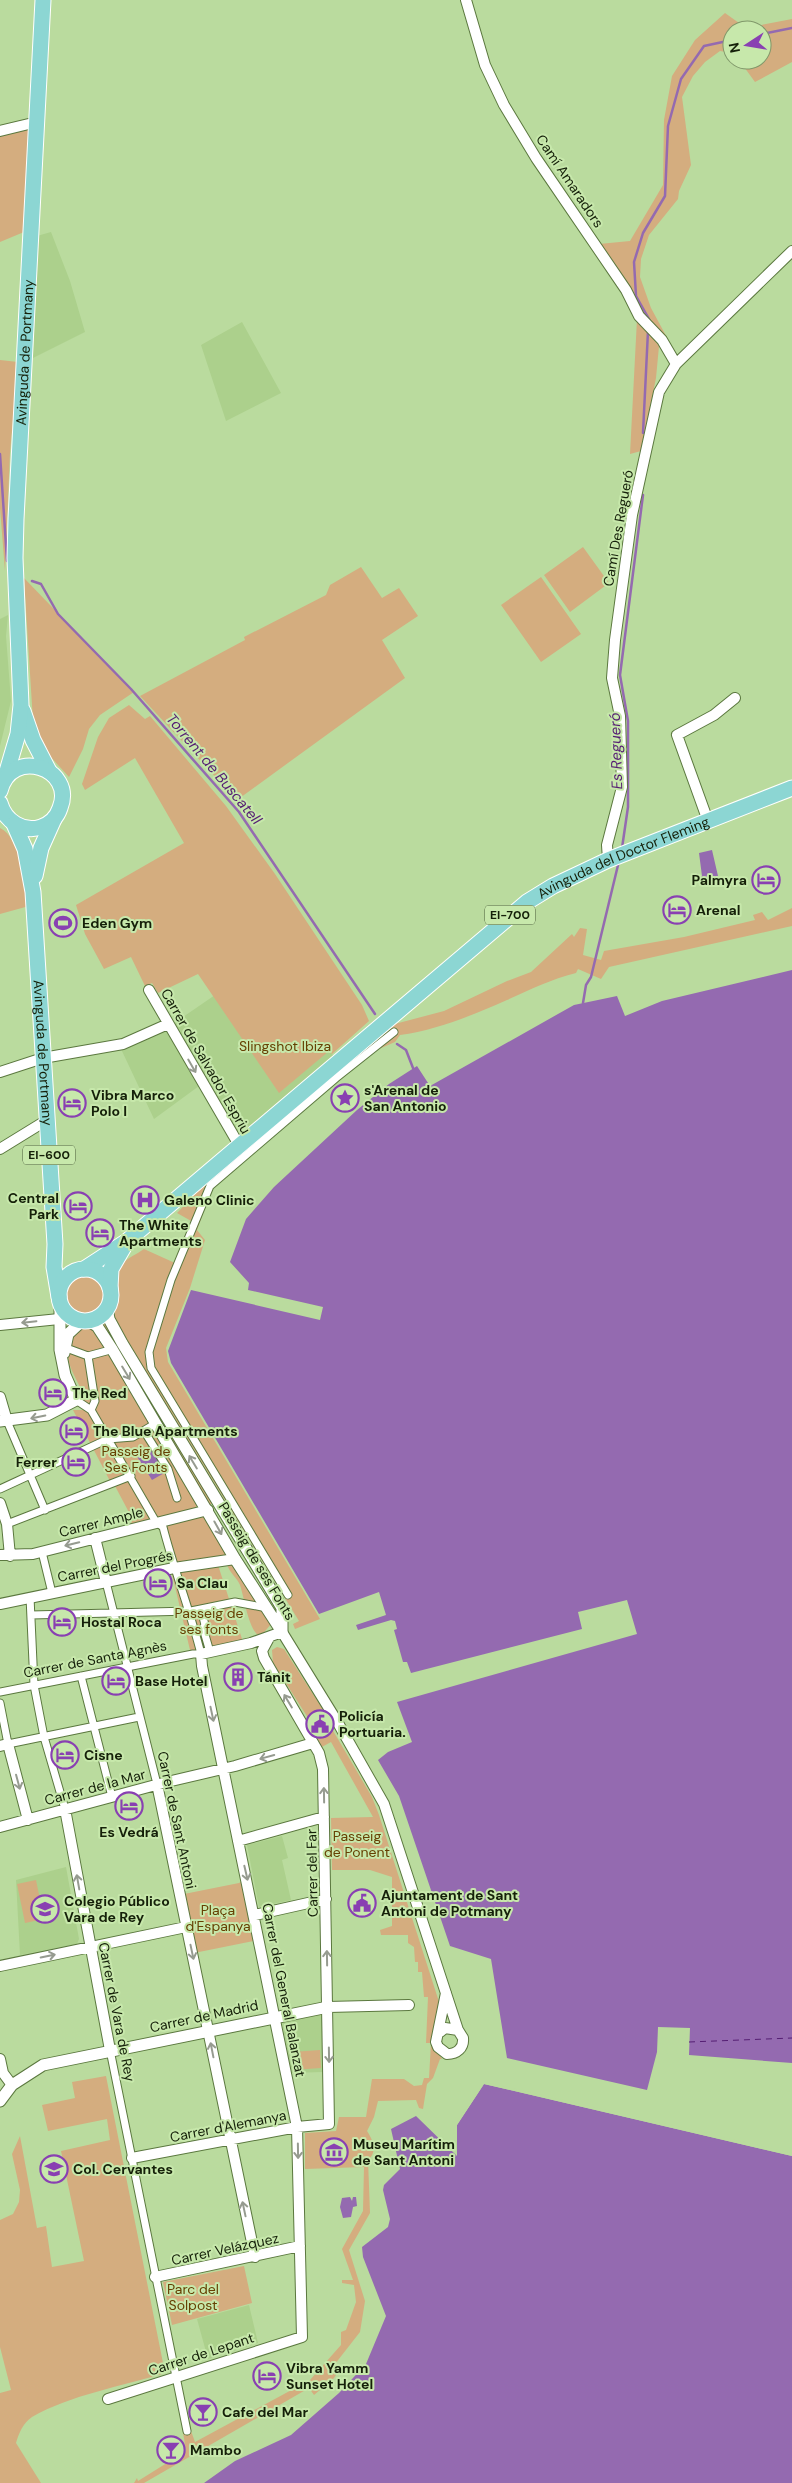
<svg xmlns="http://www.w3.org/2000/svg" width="792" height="2483" viewBox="0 0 792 2483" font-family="'DM Sans',sans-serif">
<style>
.built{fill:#acd08c}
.green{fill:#d4ad7f}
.water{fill:#946ab0}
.pier{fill:#badb9e}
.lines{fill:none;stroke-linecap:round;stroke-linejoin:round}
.stream{stroke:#946ab0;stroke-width:2.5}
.ferry{stroke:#551e73;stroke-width:1;stroke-dasharray:6 5;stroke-linecap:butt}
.pedestrian-casing{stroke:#5b783f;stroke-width:9}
.minor-casing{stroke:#5b783f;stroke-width:12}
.tertiary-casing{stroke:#5b783f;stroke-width:13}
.primary-casing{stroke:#fff;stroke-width:17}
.pedestrian{stroke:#fff;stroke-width:7}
.minor{stroke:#fff;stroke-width:10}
.tertiary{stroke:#fff;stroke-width:11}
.primary{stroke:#8cd6d3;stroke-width:15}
.oneway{stroke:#969b90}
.labels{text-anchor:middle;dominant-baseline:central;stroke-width:4;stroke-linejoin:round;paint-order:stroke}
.shield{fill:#c7e8ab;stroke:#4a5c3a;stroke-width:1}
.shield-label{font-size:12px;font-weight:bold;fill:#152009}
.street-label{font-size:14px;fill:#152009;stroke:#c7e8ab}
.poi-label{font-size:14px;font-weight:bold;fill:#152009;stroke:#c7e8ab;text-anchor:start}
.park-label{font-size:14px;fill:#664003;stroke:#c7e8ab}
.water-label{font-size:15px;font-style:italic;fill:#551e73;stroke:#c7e8ab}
</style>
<rect width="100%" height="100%" fill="#badb9e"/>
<path class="built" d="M51,232l19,49 15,51 -52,26 4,-122z
M242,322l39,71 -55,28 -25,-76z
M8,615l-2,21 5,65 -11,45v-127z
M231,984l56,18 45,52 9,14 -108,77 -34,-59 -45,33 -33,-70 46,-21z
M282,1836l6,22 -6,2 9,40 -32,7 -12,-62z
M66,1867l13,72 -2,5 -57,11 -4,-75z
M323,2014v58l-32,1 -9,-51z
M249,2305l9,38 -50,16 -11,-40z"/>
<path class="green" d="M725,13l21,15 46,-9v43l-37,20 -16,-22h23v-30h-30v23l-12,-2 -15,11 -12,14 -11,21 9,68 -12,26 -1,8 -29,36 -8,24 -1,18 11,31 26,48 -30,-35 -48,-77 31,-3 33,-56 1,-65 8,-44 23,-36z
M31,127l-7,105 -24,10v-107z
M637,319l22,27 -3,32 -15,73 -11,3z
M0,360l18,2 -8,91 -5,118 -5,-63z
M583,547l26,36 -39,29 -26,-37z
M361,567l21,31 17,-10 19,28 -36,24 23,38 -168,122 -97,-104 105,-56 -1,-3 82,-42 4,-10z
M541,577l40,57 -40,28 -40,-57z
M24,578l110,114 -34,23 -11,14 -6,20 -14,28 -20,-22 -16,-34z
M129,705l16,14 5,-3 76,90 49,68 87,131 7,16 -37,33 -3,-3 -50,42 -81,-119 -40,19 -6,-10 -7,3 -14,-29 -27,12 -19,-35 -9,-29 108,-62 -49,-85 -50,32 -3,-6 16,-47 11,-19z
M0,828c21,10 25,57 29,78l-29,8z
M792,908v18l-183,41 -8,12 -23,-10 -2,4c-25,6 -46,17 -69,27 -34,15 -70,30 -107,35l-5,7 -23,10 -159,134 -16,44 8,10 -15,48 -24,60 2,14 152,257 -25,10 -2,-5 6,-3 -185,-302c2,-13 0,-47 7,-54 6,-7 16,-11 23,-16l31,14 18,-41 -16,-9 26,-27 188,-161 53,-14 63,-30 24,-9 41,-38 2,3 6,-9 7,1 -4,26 18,5 3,-9 80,-14 71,-17 -2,-5 9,-3 6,8z
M65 1295a20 20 0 1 1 40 0a20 20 0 1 1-40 0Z
M106,1319l107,184 -5,2 -108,-181z
M86,1326l7,2 106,174 -5,8 -63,15 1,-7 -17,-32 -4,-3 -38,-73h10c7,-29 -33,-45 -5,-82z
M205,1516l24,41 -54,8 -11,-39z
M236,1564l36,59 -12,14c-12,-8 -15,-37 -20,-52 -3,-7 -10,-12 -13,-20z
M218,1565l25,77 -50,9 -3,-1 -18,-76z
M277,1647l7,2 50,78 -2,2 40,68 7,18 61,190 -4,44 6,10h-2l-7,19 -6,6 -4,25 -4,-1 -3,-8 -38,1 -4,16 -7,14c6,9 11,21 1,29l2,53 -21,37 16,51 -5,31 -25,32 5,5 -6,9 -20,17 -5,-7 -165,95h-10l3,-5 1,3 48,-30 -3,-19 8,-1 4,11 115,-62 31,-35v-13l5,-2 10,-28 -2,-17 -12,-2v-3h11l-11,-31 21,-38 1,-44 -59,2v-36l31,-2 3,-14h27l6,-38h32l10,7 8,-1 2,-7h5l2,-35h-5l2,-46h-4l-2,-25h-4v-10h-3l-1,-15 -6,-4v-8h-27l-1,-5 12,-4v-49l-22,-7h-38l-1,-52 42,-1 -42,-75 -11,6 -15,-28 11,17 3,-2 -46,-72 -1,-13z
M245,1879l13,61 -64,13 -10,-59 55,-11z
M36,1880l8,39 -19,4 -8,-39z
M320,2050l1,18 -28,2 -1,-18z
M106,2076l59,297c-42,13 -95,22 -133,44 -9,6 -13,16 -16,26l25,40h-41v-90l11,-3 -11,-43v-127l13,-6 6,-12 1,-12 -8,-36 8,-18 17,92 9,-2 6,41 32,-6 -23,-110 49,-11 -3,-21 -59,12 -6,-26 33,-7 -3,-16z
M244,2266l8,37 -80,22 -9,-43z"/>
<path class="water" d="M712,850l6,26 -25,7 -2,-8 7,-2 1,4 3,-1 -3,-23z
M792,970v1093l-103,-8 1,-27 -32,-1 -1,25 -10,38 -140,-32 -16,-99 -41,-13 -51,-150 -21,-36 10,-8 24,-10 -15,-40 240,-68 -10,-34 -49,12 4,17 -171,44 -4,-11h-4l-9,-32 3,-1 -2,-8 -4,-1 -33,10 -2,-5 30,-10 -7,-23 -60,22 -148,-251 -3,-12 23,-61 129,30 3,-13 -75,-17 1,-7 -19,-21 16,-43 28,-32 83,-77 32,-26 28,-18 13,20 144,-81 43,-9 8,20 37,-15z
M150,1447l16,25 -14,8 -16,-25z
M484,2084l308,72v327h-588l31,-22 56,-26 48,-42 27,-29 20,-48 -23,-59 -1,-10 26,-20 2,-8 -7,-29 1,-5 16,-16 -9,-40 25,-13 41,40v-31z
M350,2197l2,4 1,-4h3l1,9 -4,1 -2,10 -8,1 -3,-11 2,-9z"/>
<path class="pier" d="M485,2082l307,71v3l-308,-72 -27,41h-3z"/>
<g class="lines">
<path class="stream" d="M762,34l30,-6
M649,323v-4l-13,-23 -2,-34 9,-29 22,-37 3,-70 13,-47 23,-33 28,-6
M643,433l5,-102
M0,454l7,107
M32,581l9,3 17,30 73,75 108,123 136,202
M622,848l6,-41v-86l-8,-46 23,-180
M583,1003l3,-18 5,-8 28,-116
M397,1044l9,6 7,18"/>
<path class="ferry" d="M689,2042l103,-4"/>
<g class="pedestrian-casing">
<path id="pedestrian" d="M69,1349l19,7 22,-6
M88,1356l7,45 -4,9
M7,1421l38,89
M144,1431l24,38 9,29
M0,1489l108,-50 25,-2 20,-12
M7,1524l124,-48
M42,1552l10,41
M106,1582l51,202
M288,1595l-137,-227 -2,-16 22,-72 39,-94 126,-108 58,-46
M30,1597l4,88 10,52 21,72
M201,1609l4,16 -2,3 7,24
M31,1615l160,-4 44,-9 27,5
M81,1676l31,121
M0,1692l193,-38h8c-11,-44 -27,-84 -38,-127l-7,-5 -65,-112 -15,-10
M0,1703l8,41 131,-27
M110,2050l77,381"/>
</g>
<g class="minor-casing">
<path id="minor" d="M466,0l19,65 19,40 32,53 90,132 13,26 23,24 14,24
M0,131l37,-9
M708,821l-31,-86 37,-20 21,-17
M608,860l-1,-15 15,-58 -2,-71 -8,-38 3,-38 17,-125 27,-123 17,-28 116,-113
M149,990l90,155
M0,1072l43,-14 80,-14 45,-20
M0,1149l47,-29
M0,1325l59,-6
M0,1397l7,24
M0,1503l7,21 3,32
M95,1538l11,44
M0,1555l33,-1 175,-44
M0,1604l174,-36 61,-9
M0,1746l8,-2 20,76
M157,1784l98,473
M65,1809l45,241
M0,1827l167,-45 68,-16 78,-23
M238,1841l86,-24
M255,1915l71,-16
M0,1966l186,-39
M328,2007l81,-2
M440,2032l5,-4 13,2 5,8c1,10 -6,16 -16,16l-9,-7 -2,-5 10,-49
M0,2059l3,14 9,12
M132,2158l165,-31 32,-3 -6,-355 -4,-16 -55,-95 -2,-7 7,-13
M155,2277l145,-31
M108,2399l194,-62 -5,-210 -95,-461 -1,-12 50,-11 31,-11 56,91 46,81 74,226"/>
</g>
<g class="tertiary-casing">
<path id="tertiary" d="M107,1308l2,11 13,24 160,265v24
M88,1321l9,5 15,23 123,210 47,73
M64,1353l4,-19 14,-13
M0,1421l47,-6 29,-15 -11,-25 -5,-25v-49
M0,2101l12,-16 31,-20 285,-58"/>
</g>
<g class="primary-casing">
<g id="primary">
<path d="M23,711l10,29 16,31"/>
<path id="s1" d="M5,778l13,-44 3,-29 -6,-147 1,-39 27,-519"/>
<path d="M0,791c11,-45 76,-23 60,17 -3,9 -10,16 -19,19 -18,6 -36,-6 -41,-24"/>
<path id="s2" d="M14,824l11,25 8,43 22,352 -1,23 5,30"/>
<path d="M35,876l6,-28 13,-29"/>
<path id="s3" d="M84,1269l43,-28 400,-339 26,-16 55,-26 184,-72"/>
<circle cx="85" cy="1295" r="26"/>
<path d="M110,1288l1,-19 14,-24"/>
</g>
</g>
<use href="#pedestrian" class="pedestrian"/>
<use href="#minor" class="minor"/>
<use href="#tertiary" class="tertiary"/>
<use href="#primary" class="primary"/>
</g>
<defs><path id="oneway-shaft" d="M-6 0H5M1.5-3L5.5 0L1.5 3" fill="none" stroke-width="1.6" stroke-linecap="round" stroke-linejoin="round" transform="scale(1.25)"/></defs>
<g class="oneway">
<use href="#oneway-shaft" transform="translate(192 1066) rotate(60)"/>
<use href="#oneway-shaft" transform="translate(29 1322) rotate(174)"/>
<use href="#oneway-shaft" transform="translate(126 1373) rotate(59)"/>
<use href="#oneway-shaft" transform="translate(38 1417) rotate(168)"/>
<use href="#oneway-shaft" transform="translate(193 1462) rotate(-121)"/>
<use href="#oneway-shaft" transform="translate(218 1528) rotate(61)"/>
<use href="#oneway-shaft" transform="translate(72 1544) rotate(166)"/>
<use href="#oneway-shaft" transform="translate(288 1701) rotate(-121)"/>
<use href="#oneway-shaft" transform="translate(212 1714) rotate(78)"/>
<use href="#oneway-shaft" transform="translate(267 1757) rotate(165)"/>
<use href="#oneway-shaft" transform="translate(18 1782) rotate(75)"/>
<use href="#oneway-shaft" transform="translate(324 1795) rotate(-91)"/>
<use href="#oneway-shaft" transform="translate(246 1873) rotate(77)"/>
<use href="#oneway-shaft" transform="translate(78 1882) rotate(-100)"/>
<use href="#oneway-shaft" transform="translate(192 1952) rotate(78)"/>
<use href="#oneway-shaft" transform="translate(48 1956) rotate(-12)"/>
<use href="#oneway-shaft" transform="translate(327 1958) rotate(-91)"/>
<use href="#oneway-shaft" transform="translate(212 2050) rotate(-101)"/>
<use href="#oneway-shaft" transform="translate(329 2055) rotate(89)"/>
<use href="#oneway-shaft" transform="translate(298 2151) rotate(89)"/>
<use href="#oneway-shaft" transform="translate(244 2209) rotate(-102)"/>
</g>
<defs>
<g id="hotel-ring" transform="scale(1.4375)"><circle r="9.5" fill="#c7e8ab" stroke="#8940b2" stroke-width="1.5"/><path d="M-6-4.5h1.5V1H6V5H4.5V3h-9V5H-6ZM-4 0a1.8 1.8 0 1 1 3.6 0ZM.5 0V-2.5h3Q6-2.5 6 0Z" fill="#8940b2"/></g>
<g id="stadium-ring" transform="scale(1.4375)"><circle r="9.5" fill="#c7e8ab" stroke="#8940b2" stroke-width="1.5"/><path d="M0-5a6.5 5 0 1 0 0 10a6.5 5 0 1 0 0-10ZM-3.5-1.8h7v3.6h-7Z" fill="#8940b2"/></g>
<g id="sight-ring" transform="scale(1.4375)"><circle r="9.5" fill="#c7e8ab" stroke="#8940b2" stroke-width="1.5"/><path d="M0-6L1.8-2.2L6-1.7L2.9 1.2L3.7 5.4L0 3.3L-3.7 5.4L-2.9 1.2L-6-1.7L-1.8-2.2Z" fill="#8940b2"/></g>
<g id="hospital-ring" transform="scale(1.4375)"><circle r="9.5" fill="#c7e8ab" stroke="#8940b2" stroke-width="1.5"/><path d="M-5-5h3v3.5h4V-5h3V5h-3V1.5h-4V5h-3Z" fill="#8940b2"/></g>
<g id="building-ring" transform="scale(1.4375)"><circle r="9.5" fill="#c7e8ab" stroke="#8940b2" stroke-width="1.5"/><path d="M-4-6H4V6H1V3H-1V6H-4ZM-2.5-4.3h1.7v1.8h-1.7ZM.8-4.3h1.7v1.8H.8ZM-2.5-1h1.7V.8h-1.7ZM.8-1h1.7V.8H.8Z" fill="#8940b2"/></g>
<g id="civic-ring" transform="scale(1.4375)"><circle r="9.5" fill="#c7e8ab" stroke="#8940b2" stroke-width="1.5"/><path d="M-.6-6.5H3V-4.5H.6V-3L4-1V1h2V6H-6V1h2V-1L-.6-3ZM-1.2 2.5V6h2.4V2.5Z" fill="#8940b2"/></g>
<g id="school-ring" transform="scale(1.4375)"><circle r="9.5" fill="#c7e8ab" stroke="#8940b2" stroke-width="1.5"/><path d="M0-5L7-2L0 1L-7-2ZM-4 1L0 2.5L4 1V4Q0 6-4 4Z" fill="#8940b2"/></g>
<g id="museum-ring" transform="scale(1.4375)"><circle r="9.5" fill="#c7e8ab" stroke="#8940b2" stroke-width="1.5"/><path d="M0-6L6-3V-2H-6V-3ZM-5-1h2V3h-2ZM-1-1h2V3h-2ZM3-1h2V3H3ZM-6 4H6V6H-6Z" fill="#8940b2"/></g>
<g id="bar-ring" transform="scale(1.4375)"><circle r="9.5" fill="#c7e8ab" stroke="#8940b2" stroke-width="1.5"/><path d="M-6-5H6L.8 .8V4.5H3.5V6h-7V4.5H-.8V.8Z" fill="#8940b2"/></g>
</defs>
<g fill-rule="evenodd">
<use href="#hotel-ring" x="766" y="880"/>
<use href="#hotel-ring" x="677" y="910"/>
<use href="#stadium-ring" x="63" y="923"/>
<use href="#sight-ring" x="345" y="1098"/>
<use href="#hotel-ring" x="72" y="1103"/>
<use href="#hospital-ring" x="145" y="1200"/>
<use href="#hotel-ring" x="78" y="1206"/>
<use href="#hotel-ring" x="100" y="1233"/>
<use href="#hotel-ring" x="53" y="1393"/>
<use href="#hotel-ring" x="74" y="1431"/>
<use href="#hotel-ring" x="76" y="1462"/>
<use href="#hotel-ring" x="158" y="1583"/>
<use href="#hotel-ring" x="62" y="1622"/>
<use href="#building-ring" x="238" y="1677"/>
<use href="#hotel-ring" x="116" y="1681"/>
<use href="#civic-ring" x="320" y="1724"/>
<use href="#hotel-ring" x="65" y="1755"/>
<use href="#hotel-ring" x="129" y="1806"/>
<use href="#civic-ring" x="362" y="1903"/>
<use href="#school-ring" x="45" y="1909"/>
<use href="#museum-ring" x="334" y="2152"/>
<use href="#school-ring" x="54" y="2169"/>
<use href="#hotel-ring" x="267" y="2376"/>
<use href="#bar-ring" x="203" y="2412"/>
<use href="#bar-ring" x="171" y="2450"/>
</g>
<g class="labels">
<g class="shield">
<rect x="485" y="905.5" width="50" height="19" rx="4"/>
<rect x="23" y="1145.5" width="52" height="19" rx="4"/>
</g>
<g class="shield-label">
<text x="510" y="915">EI-700</text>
<text x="49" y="1155">EI-600</text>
</g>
<g class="street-label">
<text transform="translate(570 181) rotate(56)">Camí Amaradors</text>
<text stroke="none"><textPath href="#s1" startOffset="428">Avinguda de Portmany</textPath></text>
<text transform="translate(618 528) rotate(-80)">Camí Des Regueró</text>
<text stroke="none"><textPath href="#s3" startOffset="682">Avinguda del Doctor Fleming</textPath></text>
<text stroke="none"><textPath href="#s2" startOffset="232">Avinguda de Portmany</textPath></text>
<text transform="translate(206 1061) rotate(60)">Carrer de Salvador Espriu</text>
<text transform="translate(101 1522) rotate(-14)">Carrer Ample</text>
<text transform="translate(257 1561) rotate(59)">Passeig de ses Fonts</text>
<text transform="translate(115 1566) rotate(-11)">Carrer del Progrés</text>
<text transform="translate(95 1659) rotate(-11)">Carrer de Santa Agnès</text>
<text transform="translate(95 1787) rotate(-15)">Carrer de la Mar</text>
<text transform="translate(177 1820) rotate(78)">Carrer de Sant Antoni</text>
<text transform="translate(312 1873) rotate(-91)">Carrer del Far</text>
<text transform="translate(284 1990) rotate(79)">Carrer del General Balanzat</text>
<text transform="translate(117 2012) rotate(79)">Carrer de Vara de Rey</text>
<text transform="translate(204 2016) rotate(-12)">Carrer de Madrid</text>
<text transform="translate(228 2126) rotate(-11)">Carrer d'Alemanya</text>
<text transform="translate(225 2249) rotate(-12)">Carrer Velázquez</text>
<text transform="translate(201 2354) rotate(-18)">Carrer de Lepant</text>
</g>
<g class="poi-label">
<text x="747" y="880" text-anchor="end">Palmyra</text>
<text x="696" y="910">Arenal</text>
<text x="82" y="923">Eden Gym</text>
<text x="364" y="1090">s'Arenal de<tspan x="364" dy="16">San Antonio</tspan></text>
<text x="91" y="1095">Vibra Marco<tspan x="91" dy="16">Polo I</tspan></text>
<text x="59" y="1198" text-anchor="end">Central<tspan x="59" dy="16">Park</tspan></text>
<text x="164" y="1200">Galeno Clinic</text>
<text x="119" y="1225">The White<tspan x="119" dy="16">Apartments</tspan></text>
<text x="72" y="1393">The Red</text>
<text x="93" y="1431">The Blue Apartments</text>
<text x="57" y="1462" text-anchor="end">Ferrer</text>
<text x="177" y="1583">Sa Clau</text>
<text x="81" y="1622">Hostal Roca</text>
<text x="257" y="1677">Tánit</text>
<text x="135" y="1681">Base Hotel</text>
<text x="339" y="1716">Policía<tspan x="339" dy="16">Portuaria.</tspan></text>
<text x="84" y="1755">Cisne</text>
<text x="129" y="1832" text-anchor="middle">Es Vedrá</text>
<text x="381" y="1895">Ajuntament de Sant<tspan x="381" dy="16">Antoni de Potmany</tspan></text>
<text x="64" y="1901">Colegio Público<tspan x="64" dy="16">Vara de Rey</tspan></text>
<text x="353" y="2144">Museu Marítim<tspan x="353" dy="16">de Sant Antoni</tspan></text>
<text x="73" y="2169">Col. Cervantes</text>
<text x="286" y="2368">Vibra Yamm<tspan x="286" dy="16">Sunset Hotel</tspan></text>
<text x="222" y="2412">Cafe del Mar</text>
<text x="190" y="2450">Mambo</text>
</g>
<g class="park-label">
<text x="285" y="1046">Slingshot Ibiza</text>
<text x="136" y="1451">Passeig de<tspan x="136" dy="16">Ses Fonts</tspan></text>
<text x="209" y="1613">Passeig de<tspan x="209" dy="16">ses fonts</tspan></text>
<text x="357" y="1836">Passeig<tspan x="357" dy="16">de Ponent</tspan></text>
<text x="218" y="1910">Plaça<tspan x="218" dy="16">d'Espanya</tspan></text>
<text x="193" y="2289">Parc del<tspan x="193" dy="16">Solpost</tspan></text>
</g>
<g class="water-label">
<text transform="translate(616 751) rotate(-92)">Es Regueró</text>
<text transform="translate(214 769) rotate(50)">Torrent de Buscatell</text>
</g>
</g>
<g transform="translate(747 45) rotate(258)"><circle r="24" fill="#c7e8ab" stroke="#80986a"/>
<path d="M0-4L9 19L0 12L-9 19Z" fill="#8940b2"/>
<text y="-8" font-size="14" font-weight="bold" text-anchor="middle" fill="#152009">N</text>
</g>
</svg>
